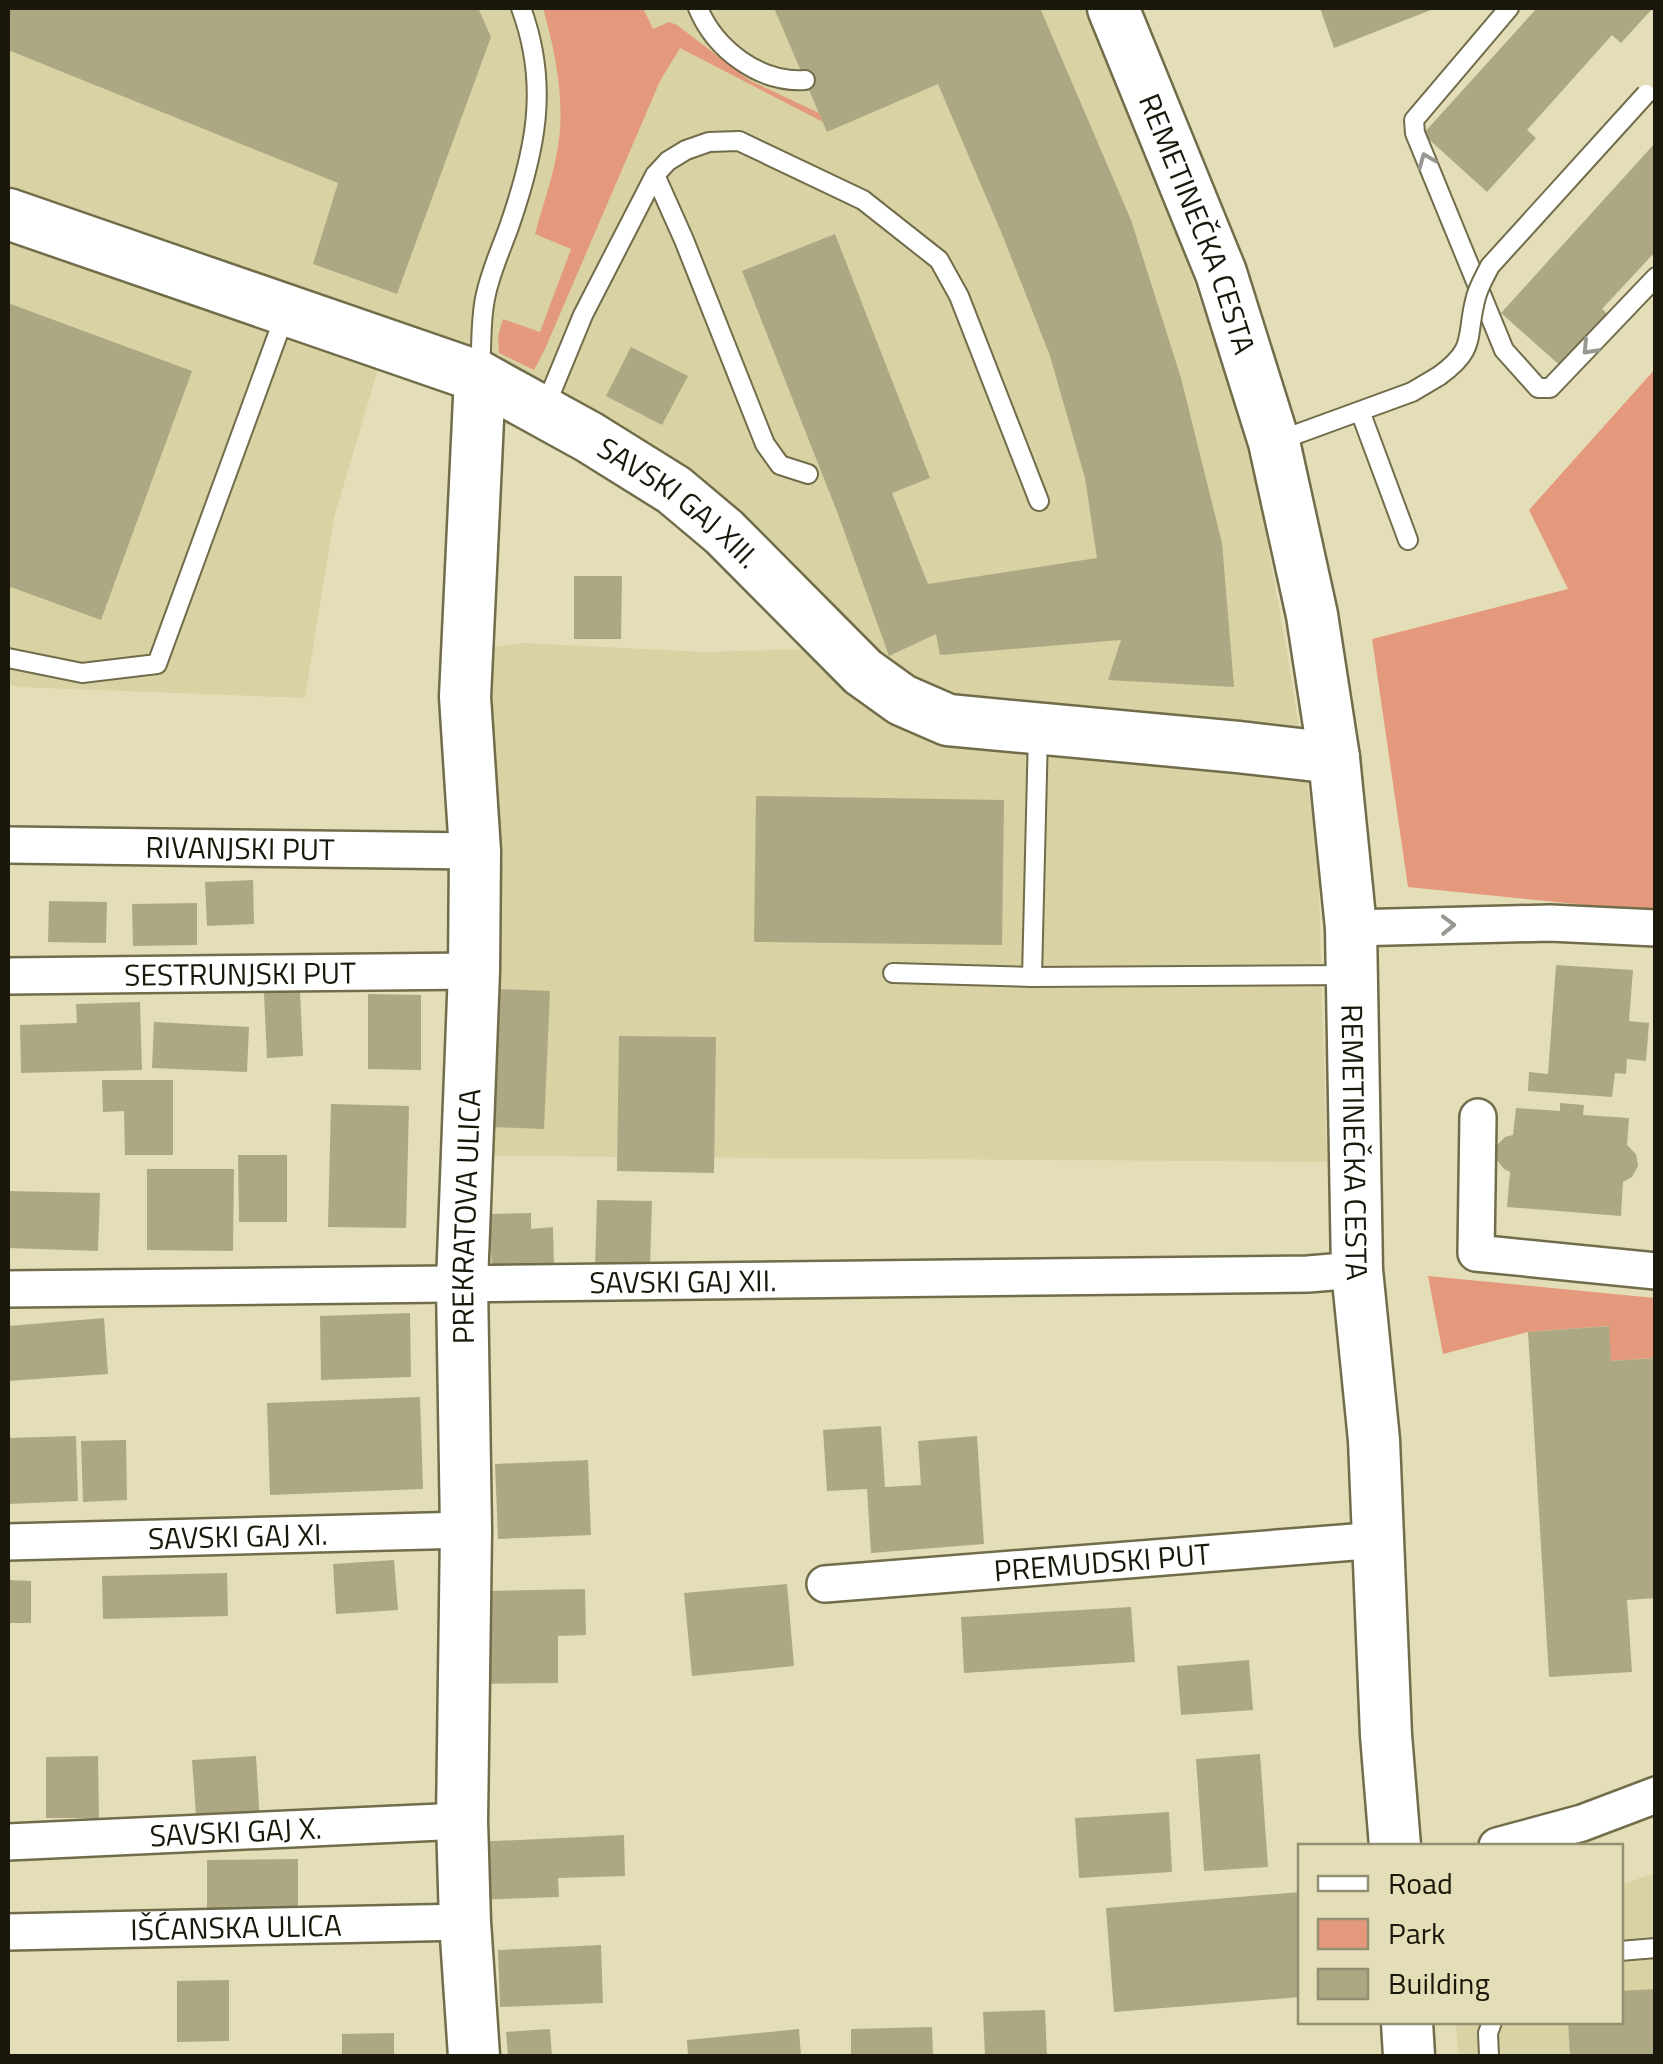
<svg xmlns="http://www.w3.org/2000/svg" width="1663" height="2064" viewBox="0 0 1663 2064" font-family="'Titillium Web',sans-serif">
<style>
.built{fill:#d8d2a4}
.green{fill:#e4997d}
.building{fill:#ada884}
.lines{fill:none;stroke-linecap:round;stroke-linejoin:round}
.lane-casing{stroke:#716c4a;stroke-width:22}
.street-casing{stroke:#716c4a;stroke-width:40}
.secondary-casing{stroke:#716c4a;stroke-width:55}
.lane{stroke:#fff;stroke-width:18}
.street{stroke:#fff;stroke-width:35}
.secondary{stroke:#fff;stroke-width:50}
.lane-bridge-casing{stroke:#716c4a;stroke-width:22;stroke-linecap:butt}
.lane-bridge{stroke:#fff;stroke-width:18}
.oneway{stroke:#989791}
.labels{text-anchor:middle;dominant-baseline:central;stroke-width:8;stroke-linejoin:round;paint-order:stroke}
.street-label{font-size:30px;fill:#1a180a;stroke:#e4deb8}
</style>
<rect width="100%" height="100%" fill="#e4deb8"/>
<path class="built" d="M8,8h1077l100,249 51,149 24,95 29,163 29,190 9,308 -836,-6 -9,-508 42,-5 180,9 106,-3 -110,-164 -67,-52 -65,-23 -175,-74 -15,33 -44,149 -29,180 -287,-11 -10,-4z
M1655,1873v183h-197l-2,-34h164l1,-137z"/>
<path class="green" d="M543,8h100l10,21 16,-7 8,3 72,55 70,33 4,9 -143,-74 -20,33 -115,268 -11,21 -35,-17 -1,-17 5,-17 37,13 31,-83 -36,-15c7,-26 16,-51 21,-77 11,-49 0,-103 -13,-149z
M1655,369v543l-247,-25 -36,-248 196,-50 -39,-79z
M1428,1276l227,22v60l-44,3 -3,-35 -80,6 -85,22z"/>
<path class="building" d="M11,8h467l13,29 -94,257 -84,-30 25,-81 -330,-133v-31z
M774,8h266l91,212 50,158 41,165 12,144 -126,-7 13,-40 -181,15 -4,-21 -47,22 -51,-142 -96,-243 93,-37 95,244 -38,15 36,91 169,-26 -12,-80 -35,-122 -48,-122 -64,-150 -111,48z
M1320,8h116l-102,40z
M1537,8h116l-32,35 -9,-8 -85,95 9,8 -49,54 -64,-58z
M1656,142v109l-54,58 9,8 -47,52 -63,-56z
M8,303l184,68 -91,249 -93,-34z
M631,347l57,29 -26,49 -56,-29z
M574,576h48l-1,63h-47z
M756,796l248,4 -2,145 -248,-3z
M253,880l1,44 -47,2 -2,-44z
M49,901l58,1 -1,41 -58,-1z
M197,903v42l-64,1 -1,-42z
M1556,965l77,5 -4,51 20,2 -3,38 -19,-2 -1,15 -11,-1 -3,24 -84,-6 1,-19 19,2z
M500,989l50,2 -6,138 -50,-2z
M300,991l3,65 -36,2 -3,-65z
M368,994l53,1v75l-53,-1z
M140,1002l2,68 -121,3 -1,-48 57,-2 -1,-19z
M154,1022l95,5 -2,45 -95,-4z
M619,1036l97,1 -2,136 -97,-2z
M102,1080h71v75h-48l-1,-44 -21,1z
M1560,1103l24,2 -1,10 46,3 -2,27 9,9 2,12 -6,11 -9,5 -2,34 -114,-9 3,-35 -6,-3 -8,-10v-13l9,-9 8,-2 3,-27 44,3z
M331,1104l78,2 -3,122 -78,-1z
M238,1155h49v67h-48z
M147,1169h87l-1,82 -86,-1z
M8,1191l92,2 -2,58 -90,-3z
M597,1200l55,1 -2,67 -55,-1z
M531,1213v16l22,-2 1,39 -62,3 -3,-55z
M410,1313l1,64 -90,3 -1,-64z
M104,1318l4,56 -100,7v-55z
M1609,1326l2,35 45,-3v240l-29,2 5,72 -83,5 -21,-345z
M420,1397l3,92 -153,6 -3,-92z
M881,1426l4,61 36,-2 -3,-44 59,-5 7,108 -113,9 -4,-64 -40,2 -4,-61z
M76,1436l2,65 -70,3v-66z
M126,1440l1,60 -44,2 -2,-61z
M588,1460l3,75 -93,4 -3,-75z
M394,1560l4,50 -62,4 -3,-50z
M227,1573l1,43 -125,3 -1,-43z
M8,1580l23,1v42h-23z
M787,1584l7,82 -102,10 -8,-83z
M585,1589l1,46 -28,1v47l-85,1v-47l17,-1 -1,-45z
M1131,1607l4,55 -171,11 -3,-56z
M1249,1660l4,50 -72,5 -4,-49z
M1260,1754l8,113 -64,4 -8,-112z
M98,1756l1,62h-53v-61z
M256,1756l4,68 -63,5 -5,-69z
M1169,1812l3,60 -93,6 -4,-60z
M624,1835l1,41 -67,2 1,19 -84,3 -2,-58z
M298,1859v52l-91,1v-52z
M1300,1892v105l-186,15 -8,-104z
M601,1945l2,58 -103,4 -2,-57z
M229,1980v61l-52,1v-61z
M1656,1989v67h-86l-2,-34h52v-31z
M1045,2010l2,46h-62l-2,-44z
M932,2027l1,29h-82v-27z
M550,2029l2,27h-44l-2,-24z
M799,2029l2,27h-113l-1,-16z
M394,2033v23h-52v-22z"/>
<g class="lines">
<g class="lane-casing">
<path id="lane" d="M698,8c17,41 61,75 107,72
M1509,8l-95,112 1,13 89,217 34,38h12l106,-111
M655,175l29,65 81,204 15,21 28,9
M480,371c2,-25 0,-53 6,-77 5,-23 15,-45 23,-67 26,-75 41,-141 12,-219
M545,407l38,-92 72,-140 13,-14 18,-11 23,-8 30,-1 124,59 76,60 20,36 80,205
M1360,411l48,129
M1275,442l137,-50 27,-16
M8,658l74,15 75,-9 129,-352
M893,973l139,4 319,-2
M1032,977l6,-244
M1620,1951l36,-3
M1489,2056l-1,-23 4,-11"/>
</g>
<g class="street-casing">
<g id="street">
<path id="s1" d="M8,845l467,6"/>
<path d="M1351,928l199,-5 106,5"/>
<path id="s2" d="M8,976l466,-5"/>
<path d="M1478,1117l-2,136 180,18"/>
<path id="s3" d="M8,1289l1300,-15 49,-4"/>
<path id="s4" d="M8,1542l458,-12"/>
<path id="s5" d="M825,1584l554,-44"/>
<path id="s6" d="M8,1842l454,-21"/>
<path d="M1497,1846l85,-23 74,-28"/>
<path id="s7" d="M8,1932l457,-10"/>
</g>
</g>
<g class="secondary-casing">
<g id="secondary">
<path id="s8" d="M1113,8l108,265 53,169 38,173 22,143 17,170 6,342 17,170 12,295 9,111"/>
<path id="s9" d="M8,214l472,163 109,60 85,53 50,42 139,140 39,28 46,20 290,27 96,11"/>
<path d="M1407,2022l2,34"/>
<path id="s10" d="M474,2056l-9,-134 -3,-101 4,-291 -4,-247 12,-312 1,-120 -10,-154 15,-320"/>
</g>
</g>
<use href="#lane" class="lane"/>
<use href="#street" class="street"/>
<use href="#secondary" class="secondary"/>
<g class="lane-bridge-casing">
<path id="lane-bridge" d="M1439,376c39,-28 26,-39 37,-79 3,-11 9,-21 14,-31l156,-172"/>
</g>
<use href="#lane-bridge" class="lane-bridge"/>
</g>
<defs><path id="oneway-chevron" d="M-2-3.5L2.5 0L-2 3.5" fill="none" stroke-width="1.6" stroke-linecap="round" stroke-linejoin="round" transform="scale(2.5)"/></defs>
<g class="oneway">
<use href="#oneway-chevron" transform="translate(1426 160) rotate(-112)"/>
<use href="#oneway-chevron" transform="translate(1589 348) rotate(133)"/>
<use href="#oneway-chevron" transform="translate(1448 925) rotate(-1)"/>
</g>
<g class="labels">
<g class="street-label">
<text stroke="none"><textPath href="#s8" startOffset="232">REMETINEČKA CESTA</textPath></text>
<text stroke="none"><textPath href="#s9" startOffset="735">SAVSKI GAJ XIII.</textPath></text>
<text stroke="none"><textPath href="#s1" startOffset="232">RIVANJSKI PUT</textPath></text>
<text stroke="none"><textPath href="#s2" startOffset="232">SESTRUNJSKI PUT</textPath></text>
<text stroke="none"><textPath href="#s8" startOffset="1170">REMETINEČKA CESTA</textPath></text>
<text stroke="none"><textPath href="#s10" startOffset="840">PREKRATOVA ULICA</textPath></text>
<text stroke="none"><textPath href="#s3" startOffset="675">SAVSKI GAJ XII.</textPath></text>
<text stroke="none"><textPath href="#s4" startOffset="230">SAVSKI GAJ XI.</textPath></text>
<text stroke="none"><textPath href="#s5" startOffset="278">PREMUDSKI PUT</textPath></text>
<text stroke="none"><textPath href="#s6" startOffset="228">SAVSKI GAJ X.</textPath></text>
<text stroke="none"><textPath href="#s7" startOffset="228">IŠĆANSKA ULICA</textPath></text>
</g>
</g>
<rect width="1663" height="2064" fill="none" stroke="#1a180a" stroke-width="20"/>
<rect x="1298" y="1844" width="325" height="180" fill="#e4deb8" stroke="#938f72" stroke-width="2.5"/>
<rect x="1318" y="1876" width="50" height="15" fill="#ffffff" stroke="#938f72" stroke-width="2.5"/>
<text x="1388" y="1894" font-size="30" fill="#1a180a">Road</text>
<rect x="1318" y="1919" width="50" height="30" fill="#e4997d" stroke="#938f72" stroke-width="2.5"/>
<text x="1388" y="1944" font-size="30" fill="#1a180a">Park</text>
<rect x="1318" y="1969" width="50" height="30" fill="#ada884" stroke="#938f72" stroke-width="2.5"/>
<text x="1388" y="1994" font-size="30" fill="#1a180a">Building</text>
</svg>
